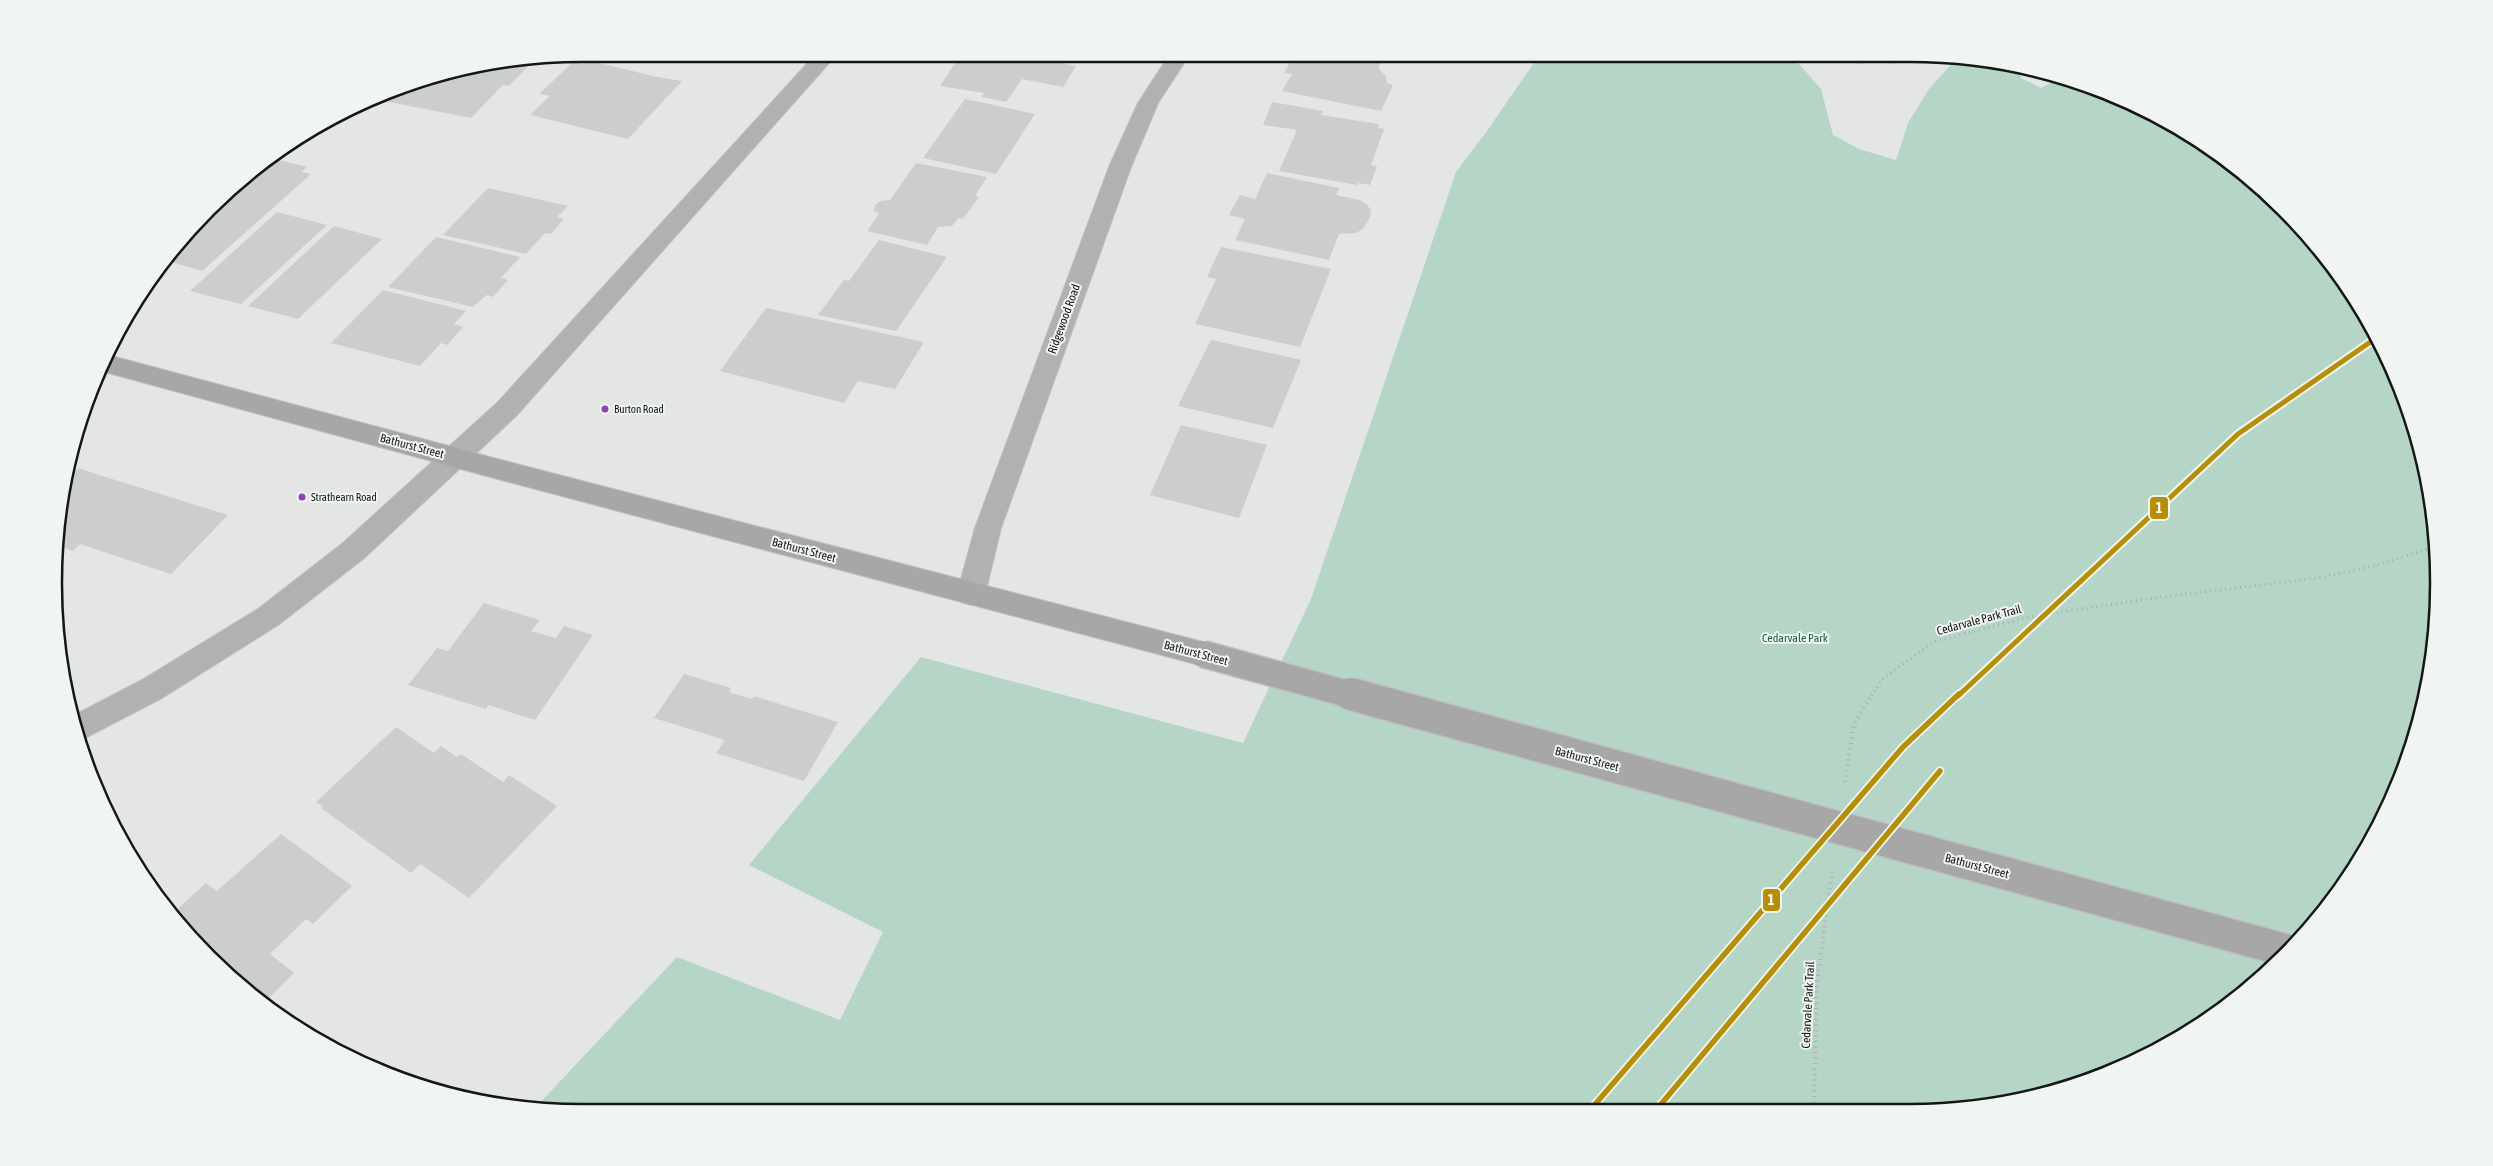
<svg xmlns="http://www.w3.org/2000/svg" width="2493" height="1166" viewBox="0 0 2493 1166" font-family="'Asap Condensed',sans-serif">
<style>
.green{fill:#b5d5c7}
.building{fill:#cbcecc}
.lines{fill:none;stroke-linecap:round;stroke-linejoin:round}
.minor-casing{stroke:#bfc0c0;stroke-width:2}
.secondary-casing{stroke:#bfc0c0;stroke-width:2}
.path-far1{stroke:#acacac;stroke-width:3;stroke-dasharray:1 4;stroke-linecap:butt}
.path{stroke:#acacac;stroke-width:4;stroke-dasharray:1 4.5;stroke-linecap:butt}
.minor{fill:#b1b1b1;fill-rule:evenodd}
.secondary{fill:#a7a7a7;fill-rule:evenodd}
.secondary-bridge-far1-casing{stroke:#bfc0c0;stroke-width:29;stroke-linecap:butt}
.secondary-bridge-casing{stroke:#bfc0c0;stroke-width:35;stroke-linecap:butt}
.secondary-bridge-far1{stroke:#a7a7a7;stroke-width:26}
.secondary-bridge{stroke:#a7a7a7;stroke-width:32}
.metro-1-far1-casing{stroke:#f0f5f2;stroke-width:9}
.metro-1-casing{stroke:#f0f5f2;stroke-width:9}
.metro-1-far1{stroke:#b48f07;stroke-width:5}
.metro-1{stroke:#b48f07;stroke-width:5.5}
.bus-dot{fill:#8e44ad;stroke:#f0f5f2;stroke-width:2}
.labels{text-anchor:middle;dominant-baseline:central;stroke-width:4;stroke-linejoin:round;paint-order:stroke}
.bus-label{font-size:11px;fill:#151616;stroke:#f0f5f2;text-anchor:start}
.street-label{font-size:12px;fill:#151616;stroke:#f0f5f2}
.park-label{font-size:12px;fill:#195d45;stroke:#f0f5f2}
.rim{fill:none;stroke:#151616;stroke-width:2.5}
.line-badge{stroke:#f0f5f2;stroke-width:2}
.badge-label{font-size:14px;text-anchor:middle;font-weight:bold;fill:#fff}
</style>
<rect width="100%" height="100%" fill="#e3e6e5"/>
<path class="green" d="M1540,54h246l15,12 20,23 12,46 26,14 37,11 12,-37 21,-34 28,-31 56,6 8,2v12l20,10 19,-10 52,16 92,49 80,66 66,80 49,91 30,99 10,104 -10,103 -30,99 -69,120 -98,98 -119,69 -134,36 -1396,4 -48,-4 142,-151 163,63 43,-88 -134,-67 172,-208 322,86 68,-144 145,-427 31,-41z"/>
<path class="building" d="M961,54h89l-4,5 30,7 -13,21 -41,-8 -16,23 -24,-5 2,-4 -44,-7z
M1304,54h70l12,3 -8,11 8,8 1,7 6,2 -12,26 -99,-20 10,-17 -8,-1 9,-16 8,1z
M1839,54h56l-1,10 -22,-3 -11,3 -12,-2z
M517,60l14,3 -22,23 -6,-1 -32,33 -97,-19 39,-17 67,-18z
M587,60l70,17 25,4 -54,58 -98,-24 20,-19 -11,-2 34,-32 10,2z
M965,99l70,15 -39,60 -73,-16z
M1272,102l51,9 -2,4 58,9 -1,4 6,1 -13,36 6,1 -7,19 -12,-2 -1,2 -78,-14 18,-41 -34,-5z
M275,159l32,8 -6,5 10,2 -109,97 -38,-11 70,-75 31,-22 5,1z
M916,163l71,14 -12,19 4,1 -16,22 -5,-1 -6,8 -14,1 -11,18 -60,-14 12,-17 -5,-3 1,-6 5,-4 10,-1z
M1267,173l72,15 -3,7 24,5 7,5 4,5 -1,7 -7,12 -7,4 -17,1 -10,26 -94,-20 10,-21 -16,-4 11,-20 15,4z
M488,188l80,18 -11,11 7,2 -13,15 -6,-1 -19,21 -83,-19z
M277,212l50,13 -86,79 -51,-13z
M334,226l48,13 -84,80 -50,-13z
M436,237l84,20 -19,21 7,2 -15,17 -6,-2 -14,12 -85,-20z
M879,240l68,17 -51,74 -78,-16 26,-35 5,1z
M1221,247l110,22 -31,78 -105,-23 21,-45 -9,-2z
M383,290l83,21 -12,13 9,3 -16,18 -6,-2 -21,23 -89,-23z
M766,308l158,34 -29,47 -37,-8 -14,22 -124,-32z
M1211,340l90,20 -28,68 -95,-22z
M1181,425l86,20 -28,73 -89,-23z
M79,468l14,5 135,42 -57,59 -91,-30 -7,7 -16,-5 7,-64z
M484,603l56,17 -9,11 25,7 8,-12 29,9 -58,85 -47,-15 -2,4 -78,-24 29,-37 11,3z
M684,674l47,14 -2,4 23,7 2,-3 84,26 -34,59 -88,-28 9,-13 -71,-22z
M396,727l38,26 7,-7 16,11 4,-3 42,28 6,-7 48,31 -88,92 -49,-34 -9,9 -90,-65 2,-2 -7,-4z
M281,834l71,52 -39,38 -7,-5 -36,35 24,19 -30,30 -30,-22 -49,-49 -13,-18 34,-31 11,8z"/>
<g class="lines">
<g class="minor-casing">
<path id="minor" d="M816,54h21l-321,362 -153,143 -85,66 -116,73 -83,43 -6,-25 69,-36 116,-71 85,-66 155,-141z
M1170,54h20l-32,49 -27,64 -130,361 -16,66 -4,8 -10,3 -10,-3 -4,-8 18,-66 134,-361 29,-64z"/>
</g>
<g class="secondary-casing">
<path id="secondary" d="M108,355l397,106 698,181 10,3 4,9 -4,9 -10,3 -698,-185 -404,-110z"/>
</g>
<path class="path-far1" d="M1872,696l10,-17 51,-37 96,-25 131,-20 158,-19 60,-13 58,-19"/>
<path class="path" d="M1845,782l9,-58 18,-30
M1814,1108l3,-126 15,-110"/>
<use href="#minor" class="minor"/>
<use href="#secondary" class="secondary"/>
<g class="secondary-bridge-far1-casing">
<path id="secondary-bridge-far1" d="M1203,654l152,42"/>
</g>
<g class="secondary-bridge-casing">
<path id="secondary-bridge" d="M1351,694l934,256"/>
</g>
<use href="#secondary-bridge-far1" class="secondary-bridge-far1"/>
<use href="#secondary-bridge" class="secondary-bridge"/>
<g class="metro-1-far1-casing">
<path id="metro-1-far1" d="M1958,696l280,-262 138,-96"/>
</g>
<g class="metro-1-casing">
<path id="metro-1" d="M1591,1109l312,-362 56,-53
M1657,1109l283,-338"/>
</g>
<use href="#metro-1-far1" class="metro-1-far1"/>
<use href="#metro-1" class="metro-1"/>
</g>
<g class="bus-dot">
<circle cx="605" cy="409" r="4.5"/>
<circle cx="302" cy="497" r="4.5"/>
</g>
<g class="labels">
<g class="bus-label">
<text x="614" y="409">Burton Road</text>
<text x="311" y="497">Strathearn Road</text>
</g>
<g class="street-label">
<text transform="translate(1064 319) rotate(-70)">Ridgewood Road</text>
<text transform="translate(412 446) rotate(15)">Bathurst Street</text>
<text transform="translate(804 550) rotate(15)">Bathurst Street</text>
<text transform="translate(1979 620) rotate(-15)">Cedarvale Park Trail</text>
<text transform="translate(1196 653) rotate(15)">Bathurst Street</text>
<text transform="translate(1587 759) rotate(15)">Bathurst Street</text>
<text transform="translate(1977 866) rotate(15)">Bathurst Street</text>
<text transform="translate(1808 1005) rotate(-87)">Cedarvale Park Trail</text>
</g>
<g class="park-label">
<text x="1795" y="638">Cedarvale Park</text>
</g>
</g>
<path d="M0 0H2493V1166H0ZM582 62H1910A520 520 0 0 1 2430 582V584A520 520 0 0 1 1910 1104H582A520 520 0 0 1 62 584V582A520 520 0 0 1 582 62Z" fill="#f0f5f2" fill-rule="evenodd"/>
<path class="rim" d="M582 62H1910A520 520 0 0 1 2430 582V584A520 520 0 0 1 1910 1104H582A520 520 0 0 1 62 584V582A520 520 0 0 1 582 62Z"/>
<g class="line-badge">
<rect x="2149" y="496" width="20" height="24" rx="5" fill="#b48f07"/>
<rect x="1762" y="888" width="19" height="24" rx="5" fill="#b48f07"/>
</g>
<g class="badge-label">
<text x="2159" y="513">1</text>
<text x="1771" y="905">1</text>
</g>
</svg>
